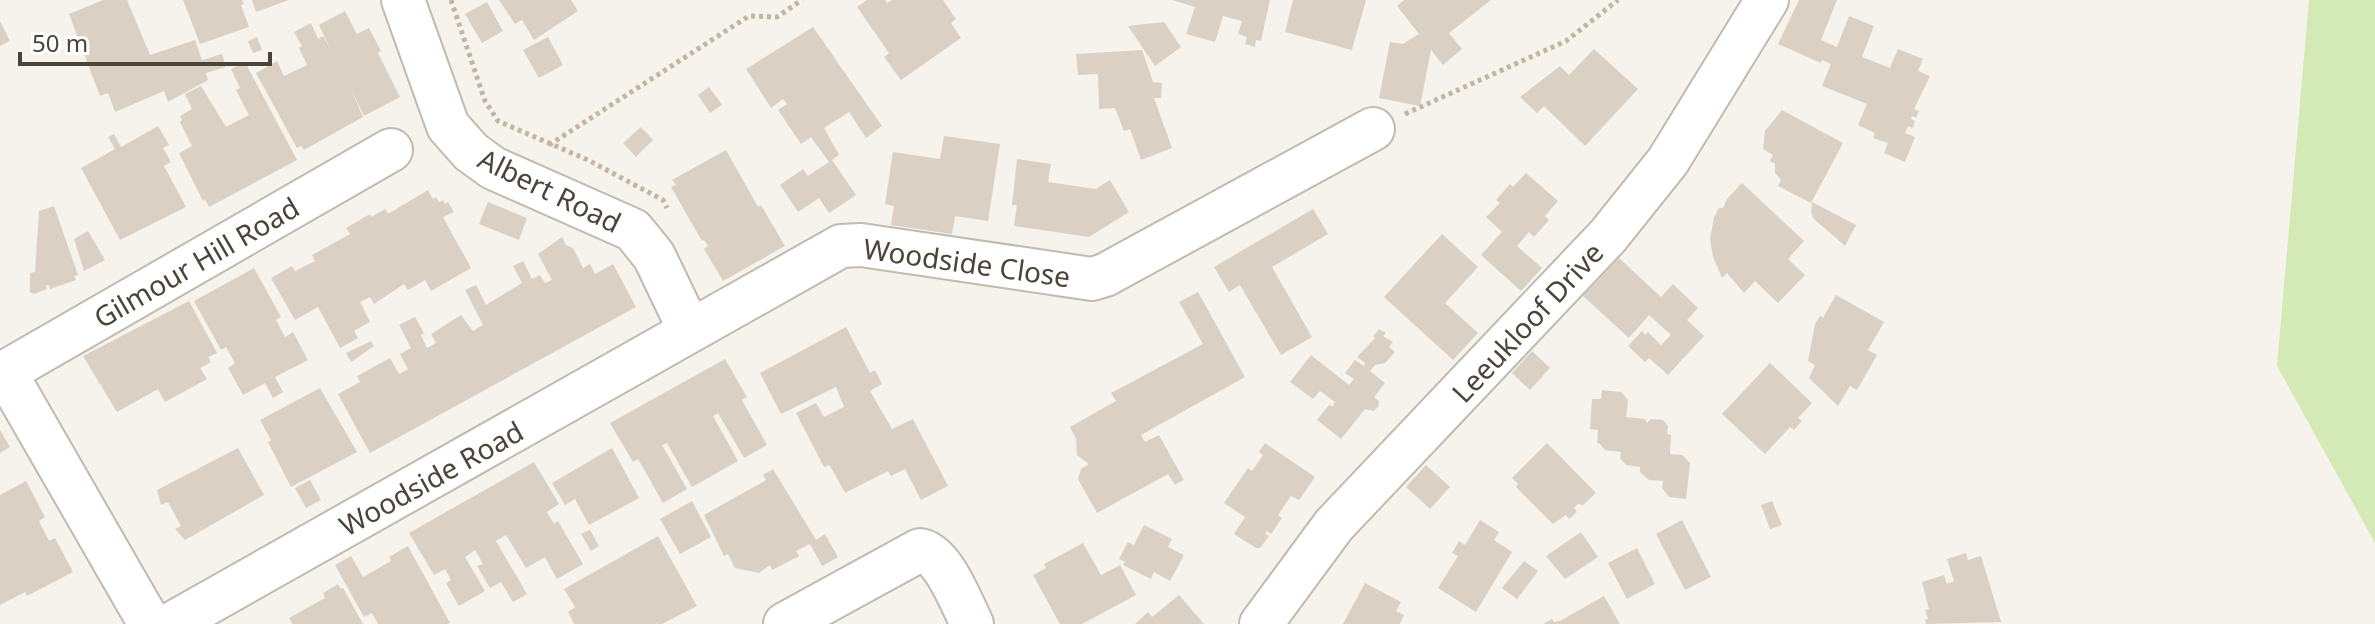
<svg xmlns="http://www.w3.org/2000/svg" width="2375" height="624" viewBox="0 0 2375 624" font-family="'Noto Sans',sans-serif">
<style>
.green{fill:#d3e9b6}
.building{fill:#dad1c4}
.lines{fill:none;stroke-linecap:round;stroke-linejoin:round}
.minor-casing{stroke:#c1baae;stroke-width:46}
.path{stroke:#c3b6a0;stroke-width:5;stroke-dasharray:4 4;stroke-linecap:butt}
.minor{stroke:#fff;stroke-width:42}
.labels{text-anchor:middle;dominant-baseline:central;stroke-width:8;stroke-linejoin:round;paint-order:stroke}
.street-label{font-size:28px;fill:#4b4439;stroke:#fff}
</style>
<rect width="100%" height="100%" fill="#f6f3ec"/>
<path class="green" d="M2309,0h66v543l-98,-177z"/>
<path class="building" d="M103,0h24l23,55 45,-15 7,20 20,-6 4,13 -20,6 2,7 -40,22 -4,-11 -49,21 -7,-19 -8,3 -31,-82z
M183,0h59l2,4 -3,1 8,22 -49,17z
M252,0h37l-33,12z
M499,0h72l7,11 -44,29 -12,-20 -7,4z
M867,0h18l2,3 5,-3h51l13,19 -5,4 10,15 -60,42 -17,-23 5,-4 -32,-46z
M1172,0h98l-9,41 -5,-1 -1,7 -10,-3 2,-7 -9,-3 4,-13 -19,-5 -8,26 -29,-8 9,-27z
M1293,0h73l-14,50 -67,-18z
M1404,0h87l-42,33 13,16 -19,16 -12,-15 -11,56 -41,-8 11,-56 13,2 16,-10 -22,-28z
M1799,0h38l-16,40 16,7 12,-31 25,10 -12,31 28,11 8,-19 25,10 -5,12 12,5 -16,33 5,2 -3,7 -4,-2 -1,3 4,2 -2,7 -5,-2 -3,7 10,4 -10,25 -21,-9 4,-10 -15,-5 2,-5 -17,-8 9,-21 -45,-18 9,-22 -9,-4 -1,3 -43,-19z
M487,2l16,29 -21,12 -17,-29z
M345,11l12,23 12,-6 12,23 -3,2 22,44 -36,19 -14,-29 13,30 -59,33 -3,-4 -4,2 -41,-75 21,-12 7,15 23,-11 -8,-17 3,-2 -8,-14 17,-9 7,16 5,-3 7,12 -11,-23z
M0,21l10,20 -10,5z
M1164,22l17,25 -26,19 -27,-40z
M813,27l69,99 -16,12 -17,-26 -25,16 15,27 -7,5 24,35 -27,18 -10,-15 -21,14 -18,-27 23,-16 5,7 21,-14 -18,-25 -10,7 -23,-34 9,-6 -4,-5 -12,9 -25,-39z
M257,37l5,13 -9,3 -5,-12z
M548,37l15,28 -24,13 -16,-28z
M1594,49l44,40 -53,57 -41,-40 -7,7 -17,-16 40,-31 9,9z
M1142,50l11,32 9,1 -1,15h-7l18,50 -31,12 -11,-31 -6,2 -9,-23 -16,1 -1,-35 -20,1 -2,-21z
M245,62l52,98 -88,47 -4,-8 -2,2 -24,-48 13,-7 -12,-24 2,-2 -2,-4 12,-7 -7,-15 16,-8 25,41 23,-12 -13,-25 4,-2 -9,-19z
M709,87l13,18 -12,8 -12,-18z
M1782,110l61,33 -32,60 -33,-17 3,-6 -6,-7v-9l-5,-3 3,-6 -10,-6 2,-18z
M158,126l11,19 -6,3 8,14 -7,4 22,41 -66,33 -39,-72 34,-19 -7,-12 6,-3 7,13z
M641,127l12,13 -17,17 -13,-14z
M944,136l56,8 -12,77 -33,-5 -3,18 -61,-9 3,-19 -9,-2 8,-52 47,7z
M726,150l32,57 3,-2 24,41 -62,35 -19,-32 4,-3 -4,-6 -2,1 -31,-54 5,-2 -4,-5z
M1017,159l34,5 -3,18 48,7 14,-9 19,32 -40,25 -75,-11 3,-21h-5z
M1526,173l32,28 -13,15 4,4 -15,17 -5,-5 -12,14 25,22 -21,23 -40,-36 21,-23 -16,-15 14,-14 -4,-3 14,-16 3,3z
M1742,183l62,58 -16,18 17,16 -27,28 -23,-22 -11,12 -17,-20 -5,5 -9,-21 -3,-18 4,-21 5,-10h4l4,-9z
M428,190l5,9 3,-2 3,5 4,-2 2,4 3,-2 6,10 -11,5 28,51 -40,23 -6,-11 -17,10 -4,-6 -30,20 -4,-7 -10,5 10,20 -16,9 4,7 -18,10 -22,-41 -23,13 -24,-42 21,-12 3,5 20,-10 -3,-6 38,-21 -4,-6 24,-14 1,3 14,-8 3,5z
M488,202l39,16 -8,22 -40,-16z
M1812,202l44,23 -11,21 -32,-28 -2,-7z
M54,206l24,69 -4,1 2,4 -26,9 -1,-4h-3l1,4 -13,5 -4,-2v-19l5,-1 4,-61z
M1313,209l15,25 -56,33 40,70 -31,18 -41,-70 -11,7 -15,-25z
M88,231l17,29 -21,11 -10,-32z
M1442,234l36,33 -33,36 33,30 -25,27 -69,-63z
M562,237l4,8 7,3 10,20 7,-4 5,10 18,-10 23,43 -266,146 -32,-59 22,-12 -3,-6 33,-18 9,16 9,-5 -8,-15 11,-6 -12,-23 16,-8 9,16 -3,2 6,13 9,-5 -5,-9 30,-19 12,16 10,-6 -18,-35 11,-5 10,20 36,-22 -9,-17 10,-5 9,18 8,-4 5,8 7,-3 -14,-26z
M1619,258l42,39 12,-13 25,24 -11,12 17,16 -36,39 -19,-17 -4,4 -17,-16 14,-15 3,4 3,-3 13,13 10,-10 -22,-20 -20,23 -46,-42z
M254,268l27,49 -5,3 9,17 8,-5 15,28 -33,17 8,15 -10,6 -8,-15 -22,12 -15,-27 7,-5 -9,-16 -5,3 -27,-49z
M1198,292l47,85 -104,58 4,7 14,-7 25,45 -9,5 -7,-11 -71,39 -19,-34 3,-10 8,-5 -12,-9 -1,-16 -6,-12 46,-26 -5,-8 92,-49 -24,-42z
M1836,295l48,27 -16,28 9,5 -20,35 -7,-4 -12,20 -29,-28 6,-13 -7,-4 7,-37 5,-8 3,2z
M189,301l28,52 -9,4 3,5 -11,6 7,11 -42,23 -7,-13 -41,23 -34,-56z
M846,327l24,46 5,-3 7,14 -12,7 22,38 21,-10 35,67 -27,14 -16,-31 -14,7 -3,-5 -43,22 -13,-24 -3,-4 -5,2 -28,-54 20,-10 8,14 20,-10 -8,-20 -55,27 -21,-41z
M1379,329l7,4 -3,3 10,6 -4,5 6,5 -10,11 -10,2 -5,6 15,12 -11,14 5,4 -1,6 -4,4 -9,-2 -24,30 -24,-19 12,-15 3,2 3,-5 -15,-11 -7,8 -23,-17 21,-27 38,30 5,-6 -9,-6 10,-13 9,6 1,-3 -8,-6 18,-19 -2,-2z
M371,341l3,5 -23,16 -5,-9z
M1532,351l18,17 -20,22 -18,-17z
M725,359l22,38 -5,3 25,45 -23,13 -26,-45 -5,3 25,45 -46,26 -25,-44 -5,2 25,44 -24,14 -25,-44 -5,3 -23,-39z
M1770,363l42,40 -14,15 4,3 -8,9 -4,-3 -25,27 -43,-40z
M320,388l37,64 -66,35 -23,-45 3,-2 -11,-20z
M1602,390l19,2 7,8 -2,17 19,2 2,4 4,-4 12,1 5,6 -1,8 4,1 -1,19 12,1 8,8 -4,36 -17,-2 -7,-9 1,-7 -14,-1 -9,-8v-5l-14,-2 -6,-7 1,-6 -16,-2 -5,-6 -3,-1 1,-13 -8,-1 2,-30h9z
M0,430l10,17 -10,6z
M1265,443l50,34 -16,23 -8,-4 -13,19 4,3 -11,16 -4,-3 -2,3 4,2 -9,12h-4l-22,-14 11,-17 -21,-14 24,-35 4,3 11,-16 -4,-3z
M1547,443l49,50 -13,12 -5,-1 -4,4 3,4 -8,7 -3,-4 -13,9 -37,-37 2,-3 -6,-6z
M238,448l26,47 -79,45 -10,-11 6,-3 -13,-24 -7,3 -4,-15z
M612,448l27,50 -50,27 -14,-26 -10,6 -13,-22z
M534,462l25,42 -12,8 7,12 4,-3 25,43 -26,15 -12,-22 -19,11 -20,-33 -10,6 31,53 -14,8 -12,-20 -11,6 -13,-22 6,-2 -8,-14 -10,7 20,34 -26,15 -13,-23 5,-3 -6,-11 -11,6 -25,-42z
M1426,465l24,22 -20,22 -24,-22z
M773,469l43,71 9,-6 13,23 -16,9 -12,-22 -14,7 3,5 -27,14 -2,-5 -11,8 -24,-5 -7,-14 -4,2 -20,-41 62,-35 -3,-5z
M310,480l11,20 -15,8 -11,-20z
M26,481l19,36 -6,4 10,20 6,-3 18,34 -46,24 -2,-4 -25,13v-110z
M692,501l19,36 -31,17 -20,-35z
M1772,501l10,24 -12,4 -9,-24z
M1480,520l19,12 -5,8 18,12 -36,60 -38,-24 20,-32 -6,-3 7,-12 6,4z
M1682,520l29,57 -26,13 -29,-56z
M1144,525l28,14 -4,8 16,8 -14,26 -16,-9 -3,7 -28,-14 2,-3 -6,-3 9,-17 6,3z
M590,530l9,16 -8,5 -10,-17z
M1581,532l17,25 -33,22 -19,-23z
M658,536l39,70 -35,18h-88l-6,-12 7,-5 -11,-18z
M1083,543l18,32 19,-10 16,30 -54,29h-22l-27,-49 13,-7 -2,-4z
M408,546l42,77 -2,1h-70l-6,-11 -8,4 -29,-52 16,-9 12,21 28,-16 -2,-4z
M1637,548l18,36 -28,15 -19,-36z
M1966,553l2,7 13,-4 20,66 -75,2 -1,-4 3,-1 -3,-9 4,-1 -7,-27 22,-7 3,9 7,-3 -7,-22z
M1524,561l14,10 -21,28 -15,-11z
M1365,583l36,19 -5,9 8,4 -4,9h-57z
M338,584l3,5 2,-1 20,36h-71l-3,-6 36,-20 -2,-5z
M1179,595l25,29h-69l13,-12 4,5z
M1604,596l16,28h-77l9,-5 2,3 6,-1z"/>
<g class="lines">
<g class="minor-casing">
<path id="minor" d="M403,0l45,126 23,26 22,16 140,62 21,26 36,75
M5,372l145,252
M0,375l391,-225
M171,624l670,-378 20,-1 231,34 13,-4 268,-146
M785,624l135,-74c23,3 42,54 52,74
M1261,624l73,-99 274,-289 60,-75 99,-161"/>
</g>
<path class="path" d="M451,0l34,101 13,20 90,39 75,40 4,8
M1405,114l161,-73 52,-41
M549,145l200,-129 28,1 25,-17"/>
<use href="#minor" class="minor"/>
</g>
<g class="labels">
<g class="street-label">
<text transform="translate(550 190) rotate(26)">Albert Road</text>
<text transform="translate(196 262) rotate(-30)">Gilmour Hill Road</text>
<text transform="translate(967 262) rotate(8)">Woodside Close</text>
<text transform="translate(1527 322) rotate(-47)">Leeukloof Drive</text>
<text transform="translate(431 478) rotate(-29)">Woodside Road</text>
</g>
</g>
<path d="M20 52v12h250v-12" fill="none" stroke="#4b4439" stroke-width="4"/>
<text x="32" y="52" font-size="24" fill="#4b4439" stroke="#ffffff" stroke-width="6" paint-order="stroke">50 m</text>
</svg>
